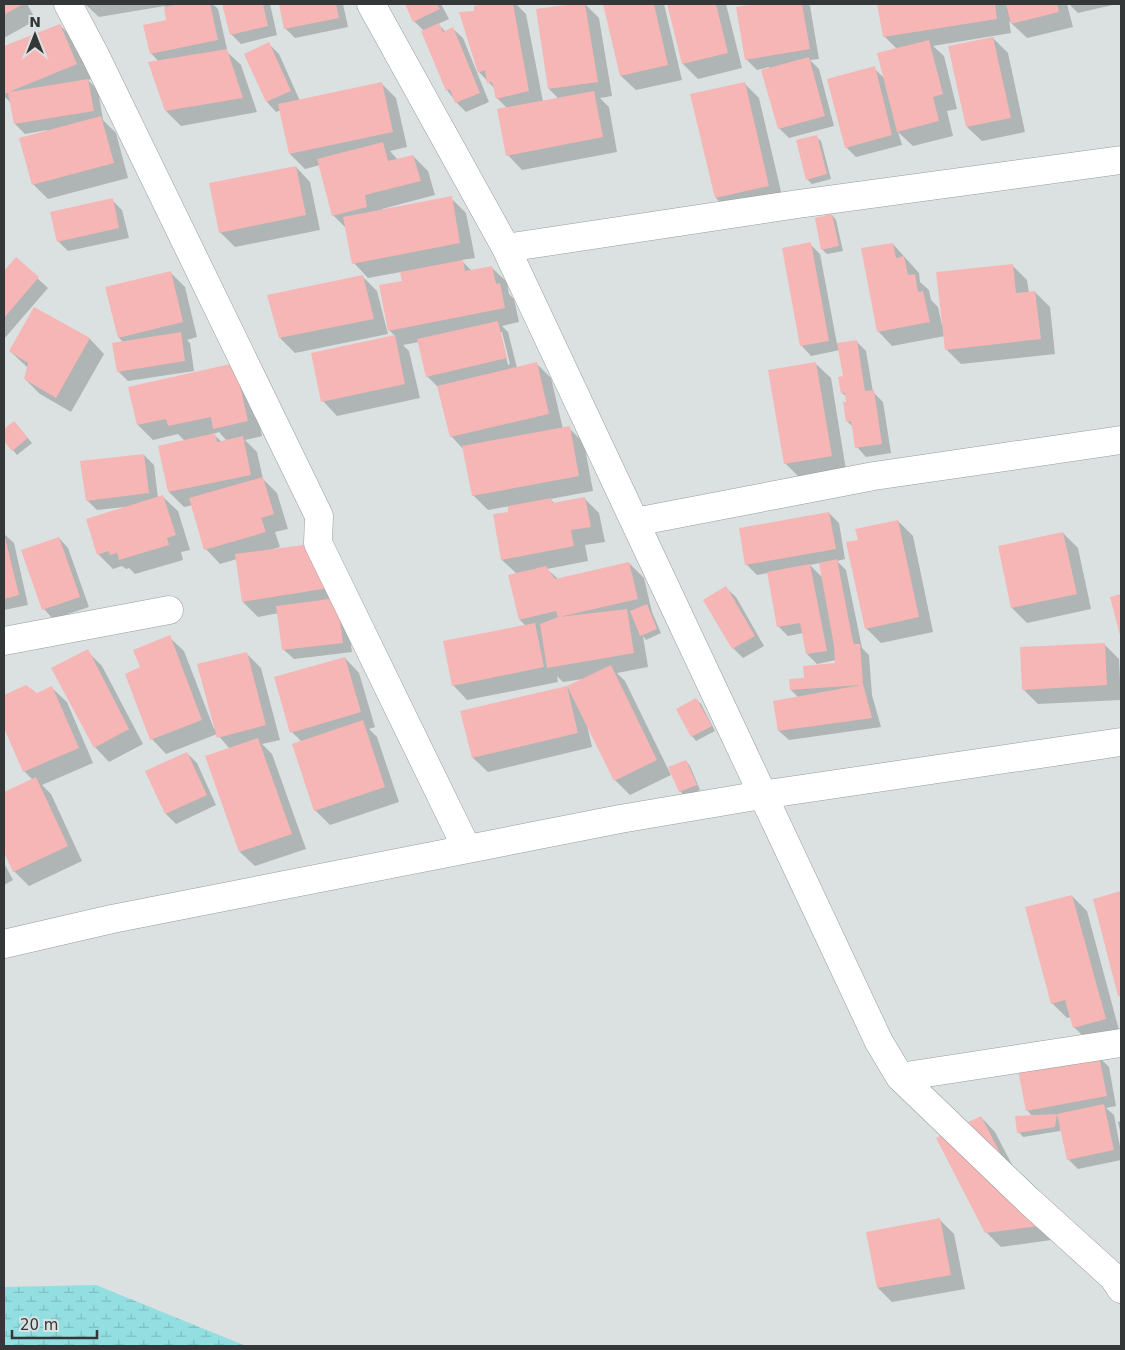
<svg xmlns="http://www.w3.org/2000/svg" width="1125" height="1350" viewBox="0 0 1125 1350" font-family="'DejaVu Sans',sans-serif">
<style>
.wetland{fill:url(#wetland-marsh)}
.shadow{fill:#0003;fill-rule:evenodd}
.building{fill:#f6b6b5}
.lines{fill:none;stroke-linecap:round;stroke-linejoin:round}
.minor-casing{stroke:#969c9c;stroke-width:29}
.minor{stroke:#fff;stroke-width:28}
</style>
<defs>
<pattern id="wetland-marsh" width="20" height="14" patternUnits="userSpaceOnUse" patternTransform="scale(1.25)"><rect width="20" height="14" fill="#92dee0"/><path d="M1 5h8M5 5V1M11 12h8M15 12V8" fill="none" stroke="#7ebfc1"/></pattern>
</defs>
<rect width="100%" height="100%" fill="#dbe1e1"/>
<path class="wetland" d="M96,1285l150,61h-242v-59z"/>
<path class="shadow" d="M4,4h23l9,16 -32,18z
M85,4h128l5,5 9,40 -2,1 16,15 16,47 -76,14 -15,-15 -7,-49 -8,-9 17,-32 -3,-15 -66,11z
M224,4h46l7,31 -36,9 -10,-10z
M280,4h63l5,23 -53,11 -10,-10z
M406,4h35l8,15 -11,5 8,8 7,-3 10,9 26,64 -23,10 -10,-10 -9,-12 -23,-59 -10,-10z
M490,4h26l10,10 17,88 16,-3 -10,-10 -12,-79 48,-6 14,14 13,78 -12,2 9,9 8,45 -95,18 -14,-15v-46l-11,-11 -2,-9 -16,-17 -4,-65z
M605,4h59l18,76 -46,10 -15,-14z
M668,4h58l16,64 -44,11 -15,-15z
M760,4h47l3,2 9,53 -9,1 9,9 15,57 -45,12 -10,-10 -10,-61 -12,3 -10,-10 -9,-52z
M879,4h188l6,23 -46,11 -18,-17 2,12 -78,13 11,10 13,53 -10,2 6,25 -40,10 -15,-14 4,13 -46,12 -10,-10 28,-79 10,10 13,-29 -13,-13z
M1069,4h48l-39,9z
M60,25l14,15 17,39 -3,1 10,10 5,30 13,13 12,45 -80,21 -15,-15 14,-54 -22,4 -10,-10 -4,-21 -7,-7v-48z
M992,37l16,16 17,79 -43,9 -15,-14z
M269,44l10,10 21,47 82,-17 14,14 11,49 -17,4 8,9 15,-4 15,15 7,24 -53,14 1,2 68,-13 15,15 9,45 -14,2 11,11 20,-3 15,14 2,12 5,5 5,23 -17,4 6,6 9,36 20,-4 14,14 12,51 6,-1 15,15 9,48 -43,8 5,5 29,-6 15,15 6,29 -20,3 3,16 -41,8 11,10 71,-16 15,15 8,34 9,21 -15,7 -3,-4 5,31 -31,6 8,8 46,94 -41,20 -15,-15 -28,-55 5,22 -104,25 -15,-14 -11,-46 106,-25 15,-8 -20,3 -6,-6 1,6 -91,18 -14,-15 73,-59 -6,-6 -3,-46 -15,-14 8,-54 -22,4 -15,-15 -9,-45 -13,-14 -12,-50h-2l-10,-10 -8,-34 -16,3 6,6 11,47 -83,18 -14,-15 72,-65 -6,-6 14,-48 -2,-10 -33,6 -14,-15 -7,-34 -14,-14 -13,-50 -15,4 -15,-15 -9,-44 -5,2 -9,-10zM500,332h2l8,32 -2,1z
M744,83l15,15 24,102 -52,13 -15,-15z
M816,137l5,4 10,38 -19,5 -5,-5z
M296,167l14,15 10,48 -85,17 -15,-15z
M112,200l10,10 7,28 -61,13 -10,-10z
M832,215l4,5 7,31 -16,3 -5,-5z
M810,244l10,10 17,90 19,-3 10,10 7,41 10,10 8,51 -25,4 -9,-10 -4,-20 -6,-6v-24l-5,-4 2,-16 -4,-27 -29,6 -9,-10z
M893,244l26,29 1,9 9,8 2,10 7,7 4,18 70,-60 15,15 2,13 6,-1 15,15 5,47 -94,10 -15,-15 -1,-13 -53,10 -14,-15z
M16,259l32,29 -44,51v-66z
M170,272l15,15 12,50 -10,3 3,3 4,28 -66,10 -10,-10 5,-29 -4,-4z
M362,276l15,15 11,43 -93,19 -15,-15z
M35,308l55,31 14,15 -33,58 -31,-18 -15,-15 3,-11 -18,-17z
M816,364l15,14 15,92 -46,8 -15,-15z
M249,379l13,57 -17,4 12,12 6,27 14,14 11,36 -13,3 5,15 -7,2 1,1 44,-5 28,64 6,43 -58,7 -10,-9 -5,-37 -21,4 -15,-15 -6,-43 -17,5 -14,-15 -13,-44 -9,2 -15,-15 16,-51 -7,-7 -25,6 -15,-15 -8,-37zM219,432l8,9 -5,1 -9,-8z
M14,422l18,21 -15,12 -13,-16v-9z
M144,455l10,10 4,33 5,-1 15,14 12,39 -9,2 2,8 -48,14 -6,-6 -3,1 -4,-3 -9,3 -15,-15 26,-47 -27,3 -10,-10z
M829,513l10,10 6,36 -8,2 9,9 16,78 7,7 3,40 9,32 -92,13 -10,-9 20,-33 -8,-8 46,-26 -1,-4 -19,4 -10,-10 -4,-21 -15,3 -10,-10 -10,-53 -11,2 -10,-10 -7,-36zM820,563l3,15 -13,-13z
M898,521l15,15 20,96 -52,11 -15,-15 -6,-87z
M1063,533l15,15 13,61 -64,14 -15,-15 -12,-61z
M4,534l10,9 14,62 -24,5z
M59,538l9,10 21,59 -36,12 -9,-10z
M726,588l10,9 28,49 -21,12 -10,-10z
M169,637l15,14 30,78 1,-1 31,-75 15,15 19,72 -18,4 10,10 34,95 -51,17 -15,-14 -10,-103 -13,-15 -51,20 -14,-15 -11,-71z
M1104,644l15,15 2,41 -83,4 -15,-15z
M87,651l15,15 41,78 -34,18 -14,-15z
M345,658l14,15 16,54 -6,2 8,8 22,65 -69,23 -15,-15 -13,-68 -10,-10z
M26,687l11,7 15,-6 15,14 26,61 -51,22 9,9 31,67 -53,25 -15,-15 -10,-22v-55l29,-14 -9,-9 -20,-47v-28z
M696,699l5,5 14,27 -19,10 -4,-5z
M187,753l10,10 19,42 -40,19 -10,-10 -20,-42z
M686,761l4,5 10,24 -15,6 -5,-5z
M4,863l9,17 -9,5z
M1121,893v105l-2,-3 -25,-95z
M1072,896l15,15 33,123 -31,8 -15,-15 -3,-10 -4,1 -15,-15z
M1099,1057l10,10 7,39 -10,2 8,7 7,37v8l-43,9 -10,-10 -7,-33 -1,5 -37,6 -4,-5 14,-15 -6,-7z
M981,1117l14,15 56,108 -50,7 -15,-15z
M1121,1121v15l-3,-14z
M939,1219l15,15 11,55 -73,13 -14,-14z"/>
<path class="building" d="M4,4h19l-19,11z
M181,4h29l8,36 -68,14 -7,-29 23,-5 -2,-13z
M222,4h41l5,22 -38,9z
M279,4h57l3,14 -55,11z
M405,4h32l3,5 -27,13z
M484,4h29l16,87 -33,8 -4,-17 -5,1 -2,-13 -7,3 -19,-61 15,-1v-5z
M572,4h13l13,78 -50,7 -12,-80z
M603,4h51l14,61 -48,11z
M667,4h49l12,49 -46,11z
M753,4h49l8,45 -65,11 -9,-53z
M877,4h118l2,15 -114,18z
M1006,4h51l2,8 -48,12z
M439,23l4,9 10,-5 27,66 -25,10 -5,-14 -4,2 -25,-60z
M60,24l17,40 -68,28 79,-13 6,32 -80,13 -6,-31 -4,1v-48z
M993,37l18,81 -45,9 -18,-81z
M929,40l14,54 -10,3 6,24 -42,11 -20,-79z
M269,42l22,49 -25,11 -22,-48z
M227,49l16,49 -78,13 -17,-49z
M809,57l16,59 -47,13 -17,-59z
M875,66l17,69 -47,13 -18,-69z
M382,82l11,50 -104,22 -11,-50z
M745,82l24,104 -54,12 -25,-104z
M594,91l9,46 -97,19 -9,-47z
M101,116l13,47 -82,22 -13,-47z
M817,135l10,39 -21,6 -10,-40z
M383,142l5,19 25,-6 8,26 -56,14 2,12 -35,9 -15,-57z
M296,166l10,49 -87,18 -10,-50z
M452,196l8,47 -108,21 -9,-47z
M113,198l6,30 -62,14 -7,-30z
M832,214l7,32 -18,4 -6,-32z
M811,242l18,99 -29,5 -18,-98z
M893,243l3,15 8,-2 4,19 7,-1 3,18 5,-1 7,31 -53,10 -16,-84z
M16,257l23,20 -35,41v-47z
M463,260l2,11 27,-5 4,18 4,-1 5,25 -117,23 -9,-46 23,-4 -2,-9z
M1013,264l3,29 19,-2 6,48 -96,11 -9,-78z
M171,271l12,51 -65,16 -13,-51z
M363,275l11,44 -95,19 -12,-43z
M34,307l56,31 -34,60 -32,-19 4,-16 -19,-12z
M498,321l9,37 -81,19 -9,-38z
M181,332l4,29 -68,11 -5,-29z
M395,335l10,49 -84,18 -10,-49z
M857,340l8,51 9,-1 8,54 -27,4 -4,-27 -5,1 -3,-20h3l-1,-9h-4l-3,-16 5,-1 -6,-33z
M537,362l12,52 -99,23 -13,-51z
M816,362l16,94 -48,8 -16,-94z
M235,363l13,58 -35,8 -2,-12 -43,9 -2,-7 -29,6 -9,-38z
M14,421l14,17 -16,13 -8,-10v-12z
M570,426l9,50 -107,20 -10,-50z
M215,433l2,9 26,-6 8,39 -83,17 -10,-46z
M144,454l5,39 -63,8 -6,-40z
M263,477l11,37 -13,4 5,14 -62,18 -15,-52z
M163,495l13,40 -9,3 2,7 -50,15 -2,-7 -7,2 -2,-4 -11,4 -11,-36z
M585,497l6,30 -20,3 3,16 -73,14 -8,-46 15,-2v-6l44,-8v5z
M829,512l7,37 -91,16 -6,-37z
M898,520l21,97 -54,12 -19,-87 12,-2 -3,-11z
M1063,532l14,62 -66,14 -13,-62z
M4,533l15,62 -15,4z
M59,537l21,60 -38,13 -21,-60z
M318,543l11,45 -87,14 -7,-48z
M837,559l15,78 2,7h6l3,40 9,34 -94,13 -5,-30 88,-16 -71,5 -1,-11 15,-1 -1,-12 32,-3 -1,-17 -15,-83z
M629,562l9,37 -79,18 68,-8 7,44 -87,15 -7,-44 18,-7 -2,-6 -37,9 -11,-45 38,-9 9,13z
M810,564l17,87 -21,3 -6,-31 -23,4 -10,-55z
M726,586l29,50 -23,13 -29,-49z
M1121,594v45l-11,-42z
M337,598l6,45 -61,7 -6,-44z
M647,604l10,25 -17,7 -10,-25z
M535,623l9,44 -92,19 -9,-45z
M170,635l32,85 -52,20 -25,-66 15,-7 -7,-17z
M1105,643l2,42 -85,5 -2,-43z
M88,649l41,80 -35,19 -43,-80z
M247,652l19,73 -49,13 -20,-74z
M345,657l16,55 -71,21 -16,-56z
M611,665l46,95 -43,21 -47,-95 11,47 -106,25 -12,-47 107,-25z
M26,685l11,8 15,-7 27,62 -56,24 -19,-44v-33z
M696,698l16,28 -21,11 -15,-28z
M363,720l22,67 -71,24 -22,-67z
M258,738l34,96 -53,18 -34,-96z
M187,752l20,43 -42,19 -20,-43z
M686,760l11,25 -18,7 -11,-25z
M36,777l32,69 -55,26 -9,-20v-60z
M1121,891v104l-3,1 -25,-97z
M1072,895l34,124 -33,9 -8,-28 -14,4 -26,-97z
M1099,1056l8,40 -81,15 -8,-41z
M1104,1104l10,46 -47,10 -10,-46 -2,13 -38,6 -2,-17 42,-2z
M981,1116l57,110 -53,7 -49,-95z
M940,1218l11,57 -74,13 -11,-56z"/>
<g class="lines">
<g class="minor-casing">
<path id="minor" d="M68,4l27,51 224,461 -1,27 149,306
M371,4l135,244 373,794 21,35 128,123 85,77 8,12
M506,248l292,-44 323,-44
M635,522l239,-46 247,-36
M4,641l165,-31
M4,944l108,-25 508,-100 142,-24 359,-53
M900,1077l221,-34"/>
</g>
<use href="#minor" class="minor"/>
</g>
<rect width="1125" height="1350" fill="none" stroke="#343737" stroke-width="10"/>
<g transform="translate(35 35)" stroke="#dbe1e1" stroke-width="4" paint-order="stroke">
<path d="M0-4L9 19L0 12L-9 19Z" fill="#343737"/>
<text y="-8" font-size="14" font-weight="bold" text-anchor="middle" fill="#343737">N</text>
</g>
<path d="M12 1330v8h85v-8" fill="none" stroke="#343737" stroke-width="2.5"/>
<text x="20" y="1330" font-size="15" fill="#343737" stroke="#dbe1e1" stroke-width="4" paint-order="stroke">20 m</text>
</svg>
